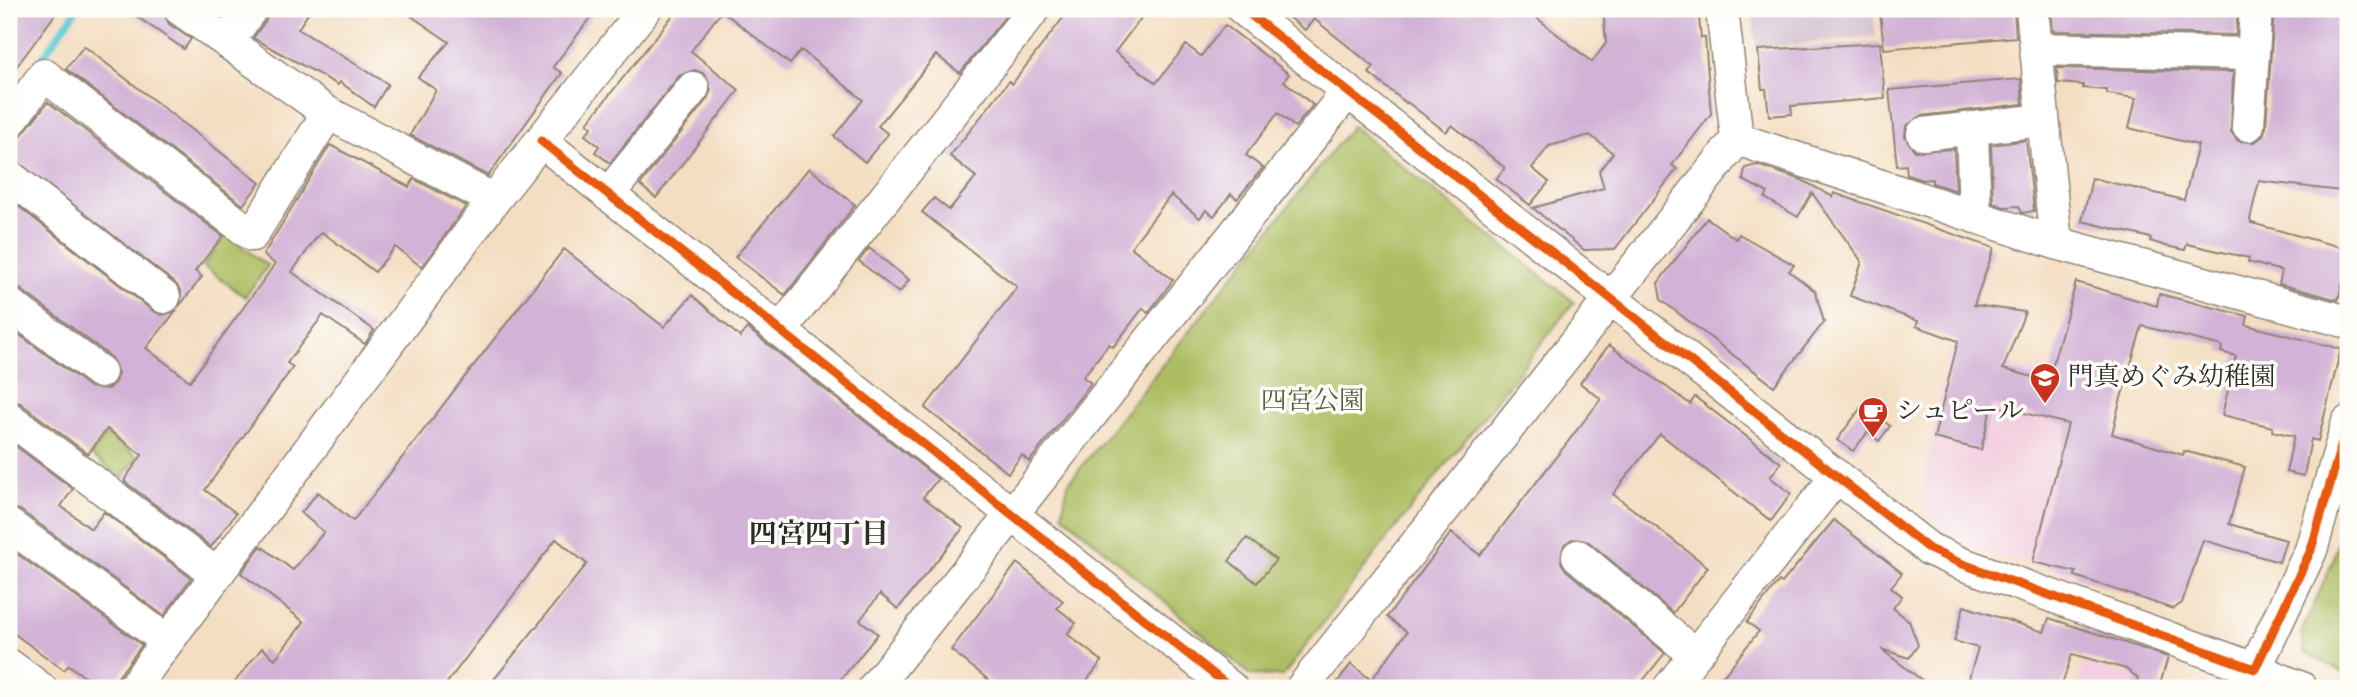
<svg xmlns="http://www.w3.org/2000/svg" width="2357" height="697" viewBox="0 0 2357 697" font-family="'Sorts Mill Goudy','Noto Serif JP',serif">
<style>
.built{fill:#f3cfdf}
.industrial{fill:#cfbdce}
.green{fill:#adbe62;stroke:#6c7446;stroke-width:2}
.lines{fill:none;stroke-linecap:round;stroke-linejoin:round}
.stream{stroke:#5dc9d6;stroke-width:7}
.building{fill:#d2b2d6}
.minor-casing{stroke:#908476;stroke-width:35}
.minor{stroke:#fff;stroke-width:32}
.cycleway-casing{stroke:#fdfcf7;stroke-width:13}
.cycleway{stroke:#e8590c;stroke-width:9}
.labels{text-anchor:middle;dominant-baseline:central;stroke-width:7;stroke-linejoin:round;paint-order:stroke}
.poi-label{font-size:26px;fill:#2b2b2b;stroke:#fdfcf7;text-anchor:start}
.park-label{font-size:26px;fill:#585e3e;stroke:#fdfcf7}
.neighbourhood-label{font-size:28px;font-weight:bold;fill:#2b2b2b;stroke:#fdfcf7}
</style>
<rect width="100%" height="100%" fill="#fdfcf7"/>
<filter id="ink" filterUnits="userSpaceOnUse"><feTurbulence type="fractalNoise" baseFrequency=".0143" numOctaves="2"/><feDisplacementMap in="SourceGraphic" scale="14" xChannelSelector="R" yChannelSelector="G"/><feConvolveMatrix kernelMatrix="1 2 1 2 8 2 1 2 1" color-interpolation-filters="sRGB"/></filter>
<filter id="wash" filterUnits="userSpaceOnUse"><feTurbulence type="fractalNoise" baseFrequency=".00686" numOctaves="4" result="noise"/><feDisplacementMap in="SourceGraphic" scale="28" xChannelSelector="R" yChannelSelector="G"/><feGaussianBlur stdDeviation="1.57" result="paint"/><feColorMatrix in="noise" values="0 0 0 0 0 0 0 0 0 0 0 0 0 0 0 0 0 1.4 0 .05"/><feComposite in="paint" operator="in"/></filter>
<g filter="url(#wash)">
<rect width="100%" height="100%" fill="#f4dec2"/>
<path class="built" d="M1949,349l177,47 -56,179 -118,-32 -32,-42z
M2083,662l93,26h-100z"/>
<path class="industrial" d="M1752,9h121l3,27 -120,12z"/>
<path class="green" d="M1352,126l222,176 -195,247 -96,127 -33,-1 -188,-161 6,-30z
M226,235l42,31 -23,31 -42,-31z
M106,434l32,23 -16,21 -31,-23z
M2348,498v177l-43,-23 -4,-18 32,-73z"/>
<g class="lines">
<path class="stream" d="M37,65l40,-56"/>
</g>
<g id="blocks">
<path class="building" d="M9,9h50l-50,68z
M126,9h36l7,15 22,15 -7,10z
M269,9h42l-13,20 90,55 -14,23 -34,-25 -2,3 -85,-47 13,-18z
M401,9h196l-44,58 9,6 -74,103 -78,-41 26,-45 -18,-13 31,-35z
M678,9h333l-51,64 -24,-18 -58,71 10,8 -23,28 -31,-26 29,-36 -62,-50 -11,14 -68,-53 -31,40 48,39 -83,108 -16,-13 67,-86 4,-9 -6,-16 -10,-4 -16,6 -69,87 -15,-11 4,-6 -14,-11 7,-8 -5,-4z
M1070,9h78l-33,43 41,31 30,-38 15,11 24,-31 64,49 -5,7 29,24 -18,22 -17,-14 -32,42 17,13 -26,31 -6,-5 -17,22 -8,-6 -6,8 -29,-23 -40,52 42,33 -25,33 -5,-5 -30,39 -4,-3 -26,33 8,6 -62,79 -7,-7 -14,18 -83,-65 92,-121 -95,-75 12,-14 15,12 27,-33 -26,-21 59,-75 3,3z
M1278,9h268l-9,9 55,44 14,-19 -3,-34h95l3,29h4l6,76 -39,51 5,4 -62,80 -31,1 -51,-42 71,-20 -5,-17 14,-18 -23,-18 -41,11 -17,22 17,14 -19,23 -34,-26 9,-11 -53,-43 -6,7 -39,-30 -1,1 -37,-30 5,-6 -60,-48 -9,11z
M1912,9h102l2,28 -132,12 -4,-37z
M2051,9h187l-2,26 -183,-4z
M2274,9h74v119l-8,63 -81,-10 -9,38 1,4 97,26v25l-3,-1 -7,27 -59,-16 3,-13 -34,-9 1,-4 -62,-14 -2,6 -19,-4 -16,-5 1,-3 -69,-17 10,-43 92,22 14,-55 -69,-17 7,-30 -29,-4v-4l-24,-2v-3l-25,-2 -1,-15 176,4 -2,60 7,9 17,1 8,-6 3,-10z
M1880,43l5,55 -94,8 1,8 -23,2 -3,-27h-4l-4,-39z
M84,46l176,137 -17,22 -177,-136z
M2021,79l2,25 -102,12 -15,10 -1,11 10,14 39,-2 2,42 -24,-8v-4l-10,1 -15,-5 -1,-10 -9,1 -8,-76z
M48,102l175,134 -28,35 7,6 -22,28 1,-14 -6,-8 -161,-124 2,-3 -7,-5z
M2026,140l8,71 -12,2 -3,-7 -15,1 -11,-4 -2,-58z
M330,145l79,42 5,-8 52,27 -44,61 -27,-20 -20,25 -53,-40 -6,6 -24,34 82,58 -9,14 -42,-29 -36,48 6,4 -88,123 31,23 -25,34 -86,-65v-3l17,-24 -35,-26 -19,25 -68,-51 -11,-3v-73l81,60 18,2 7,-7 3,-9 -7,-16 -91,-68 -11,-3v-87l144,112 9,4 14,-4 -30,37 44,33 85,-117 -12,-9z
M1757,165l45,15 31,17 1,-4 160,55 -20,57 51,7 -22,57 45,12 28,-99 81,24 2,-12 72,18 17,4 -2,9 95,24 -23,92 -7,-2 -7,37 -18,-4 8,-36 -22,-5 1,-4 -51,-12 14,-59 -15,-4 1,-6 -80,-20 -23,79 -7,29 71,21 1,-4 61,16 -16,57 57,16 -7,22 -76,-22 -21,63 -9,6 -98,-33 1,-4 -43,-10 35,-138 -76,-19 -11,45 -47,-12 24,-97 -42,-15 2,-5 -68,-25 12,-34 -50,-69 -14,24 -33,-19 3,-5 -25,-13 2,-12z
M809,168l46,37 -70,90 -50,-38z
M1707,218l29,21 3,-5 55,31 -5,6 26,20 9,31 -50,64 -113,-86 -3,-17z
M869,248l40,32 -10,13 -40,-32z
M564,249l100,78 28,-32 48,42 7,-9 191,151 -15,18 40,31 -65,81 -18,-15 -20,26 18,14 -44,54h-347l100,-124 -31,-25 -113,149h-213l32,-40 13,11 29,-37 -63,-49 20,-27 32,24 31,-38 -23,-19 17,-21 35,29z
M1609,345l81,59 5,-7 86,66 -11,14 21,17 -20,27 -111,-87 -47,60 95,73 -35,46 -84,-71 -17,-3 -8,6 -3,17 5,8 99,83 -28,35h-304l18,-24 20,16 36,-48 -20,-15 64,-84 29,22 121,-156 -21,-16z
M1863,405l27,21 -11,15 -11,-9 -15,19 -16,-11z
M9,441l64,48 -12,17 30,23 13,-17 87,66 -27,38 -144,-106 -11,-3z
M1834,520l68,53 -11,14 11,9 -9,12 16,13 9,24 -9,13 -28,-9 51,39h-218l45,-57 -12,-9 32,-41 3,2z
M1247,538l29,22 -19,23 -28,-22z
M9,548l133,97 -24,32 -4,11h-15l-30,-23 -5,5 -55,-40z
M1017,563l46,38 -6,7 19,15 -9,11 35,27 -21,27h-82l-48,-38z
M1964,606l80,26 5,-14 119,39 -9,31h-24l3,-10 -12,-9 -54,-15 -11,34h-73l1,-4 -20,-6 9,-30 -24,-7z"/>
</g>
</g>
<g filter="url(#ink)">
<use href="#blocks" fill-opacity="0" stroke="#908476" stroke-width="2"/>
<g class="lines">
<g class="minor-casing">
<path id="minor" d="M180,9l148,104 166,87
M1243,9l686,540 31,14 295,106 56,-119 37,-128
M2032,9l24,234
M228,42l23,-33
M2036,49l217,5 3,-45
M9,123l35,-48 208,160 76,-122
M2248,125l5,-71
M1972,128l3,89
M1923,134l120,-14
M1737,139l319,104 292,79
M541,141l690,547
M9,176l155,121
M608,195l85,-107
M9,304l91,68
M780,331l254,-322
M9,418l206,155
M9,525l157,115
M1578,556l117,99
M9,665l31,23
M2246,687l9,-18 46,19
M133,688l361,-488 151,-191
M874,688l474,-597
M1302,688l435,-549 -15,-130
M1669,688l168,-212"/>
</g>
<use href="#minor" class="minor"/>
<g class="cycleway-casing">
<path id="cycleway" d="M1243,9l686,540 31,14 295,106 56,-119 37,-128
M541,141l690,547"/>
</g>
<use href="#cycleway" class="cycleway"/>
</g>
</g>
<defs>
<g id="school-pin" transform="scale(1.575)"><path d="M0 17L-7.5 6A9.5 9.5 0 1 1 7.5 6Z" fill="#c8321e" stroke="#fdfcf7"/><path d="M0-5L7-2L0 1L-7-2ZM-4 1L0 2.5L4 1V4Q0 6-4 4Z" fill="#fff"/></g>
<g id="cafe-pin" transform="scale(1.575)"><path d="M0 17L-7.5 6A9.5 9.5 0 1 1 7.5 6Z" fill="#c8321e" stroke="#fdfcf7"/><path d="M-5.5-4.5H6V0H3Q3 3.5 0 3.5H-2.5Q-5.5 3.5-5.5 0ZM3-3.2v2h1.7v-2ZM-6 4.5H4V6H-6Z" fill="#fff"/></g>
</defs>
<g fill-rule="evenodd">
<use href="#school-pin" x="2045" y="378"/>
<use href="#cafe-pin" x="1873" y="412"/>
</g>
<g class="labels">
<g class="poi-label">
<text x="2068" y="378">門真めぐみ幼稚園</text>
<text x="1896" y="412">シュピール</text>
</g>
<g class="park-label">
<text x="1313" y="402">四宮公園</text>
</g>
<g class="neighbourhood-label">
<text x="819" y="536">四宮四丁目</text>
</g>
</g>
<rect width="2357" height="697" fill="none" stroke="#fdfcf7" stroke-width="35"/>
</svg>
